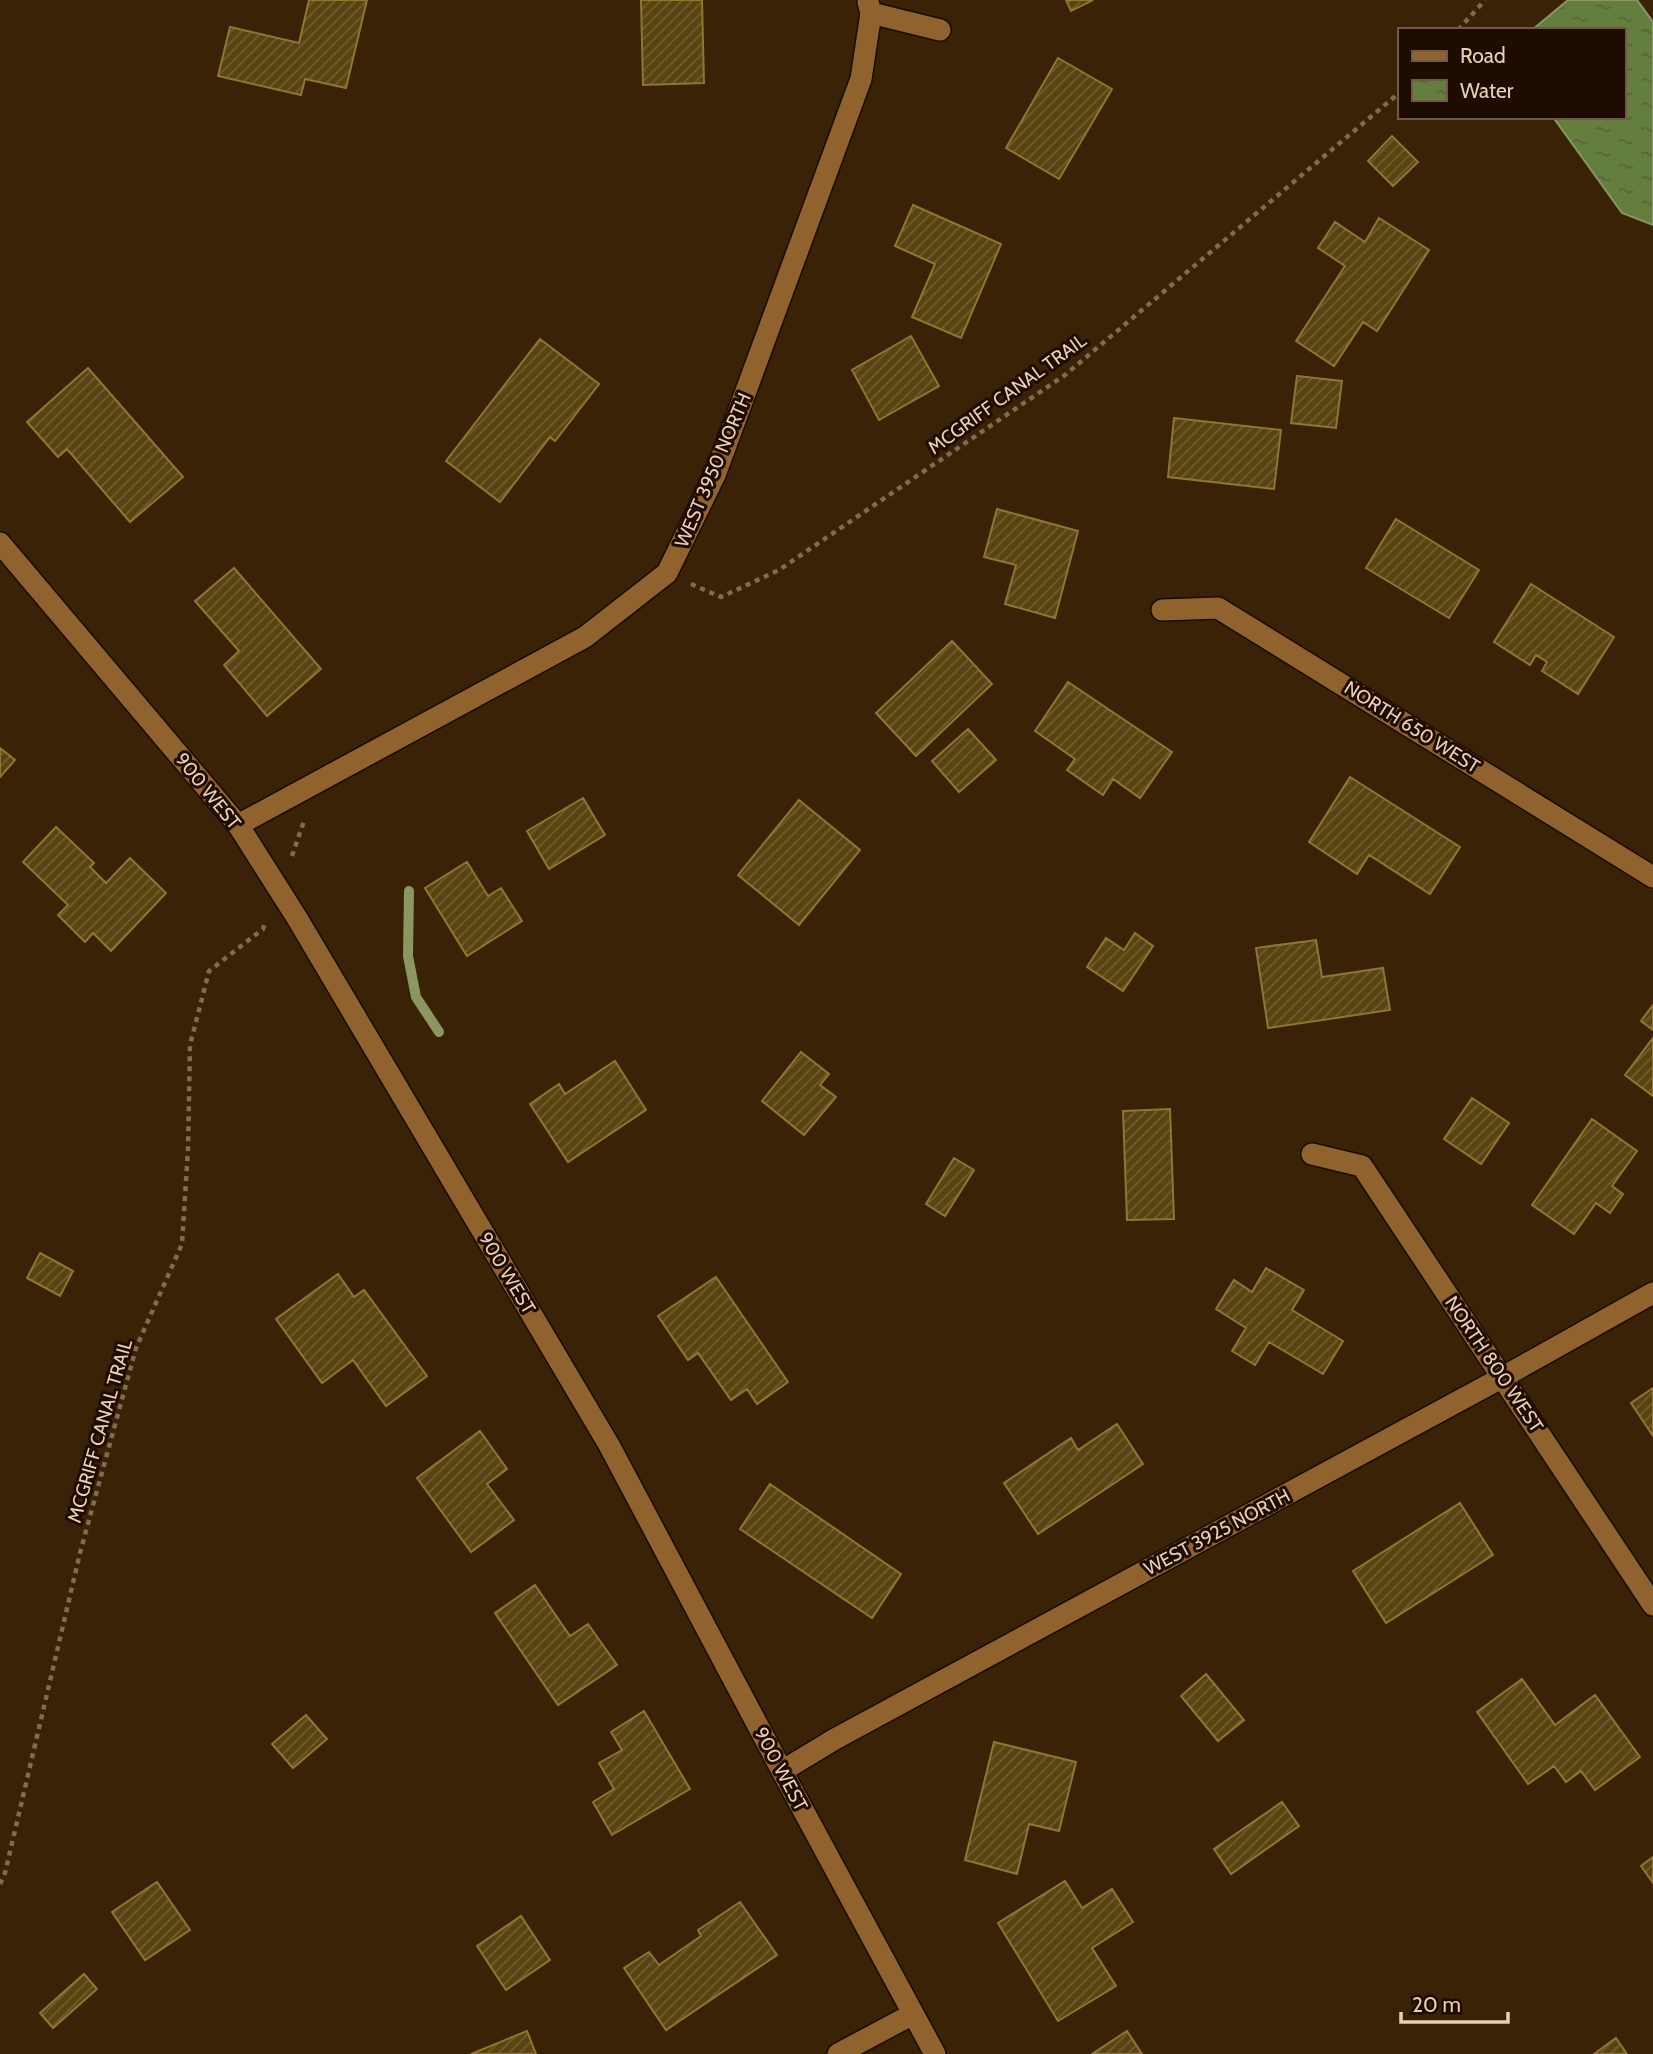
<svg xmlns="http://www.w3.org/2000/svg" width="1653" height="2054" viewBox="0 0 1653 2054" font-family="Cabin,sans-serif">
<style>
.water{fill:url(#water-ripples);stroke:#8b9661;stroke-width:2}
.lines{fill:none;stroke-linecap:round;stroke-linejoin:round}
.stream{stroke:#8b9661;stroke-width:10}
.building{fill:url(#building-hatch);stroke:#907533;stroke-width:2}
.minor-casing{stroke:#1b0d01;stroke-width:24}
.path{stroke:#836b4f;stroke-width:4.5;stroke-dasharray:5 5;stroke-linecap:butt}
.minor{stroke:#90622d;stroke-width:21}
.labels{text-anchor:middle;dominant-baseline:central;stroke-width:6;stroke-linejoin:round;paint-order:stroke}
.street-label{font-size:19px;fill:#e8cfb5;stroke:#1e0c00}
</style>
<defs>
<pattern id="water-ripples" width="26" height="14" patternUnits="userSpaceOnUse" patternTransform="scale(1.75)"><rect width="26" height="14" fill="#637e3d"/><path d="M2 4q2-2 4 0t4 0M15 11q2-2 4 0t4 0" fill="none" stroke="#57643a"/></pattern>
<pattern id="building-hatch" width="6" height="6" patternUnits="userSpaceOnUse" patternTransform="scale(1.75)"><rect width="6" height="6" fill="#584410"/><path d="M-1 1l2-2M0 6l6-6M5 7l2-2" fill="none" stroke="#705e31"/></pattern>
</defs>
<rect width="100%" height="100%" fill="#392205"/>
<path class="water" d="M1568,0h69l16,22v203l-31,-12 -69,-96h70v-87h-91z"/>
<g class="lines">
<path class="stream" d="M409,891l-1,65 8,41 23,35"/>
</g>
<path class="building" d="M309,0h58l-21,88 -41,-9 -4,16 -83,-19 12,-49 69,16z
M641,0h61l2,83 -61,2z
M1066,0h27l-22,11z
M1058,58l54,31 -53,90 -53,-31z
M1392,136l26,26 -25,24 -25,-25z
M913,205l88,39 -40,94 -49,-21 23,-53 -40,-18z
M1379,218l50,32 -52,81 -14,-9 -29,44 -38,-25 49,-75 -27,-18 17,-26 30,20z
M911,336l28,50 -60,34 -27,-50z
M540,339l59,45 -44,57 -5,-4 -50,65 -54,-41z
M88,368l95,109 -53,45 -63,-73 -9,8 -31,-35z
M1297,376l45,5 -6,47 -45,-5z
M1174,418l107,12 -7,59 -106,-12z
M997,509l81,22 -23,87 -50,-14 11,-39 -32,-8z
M1396,519l83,51 -30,48 -83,-50z
M234,568l87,101 -54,47 -43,-51 15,-14 -44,-50z
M1531,584l83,53 -36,57 -36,-23 5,-9 -11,-7 -6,10 -36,-23z
M952,641l40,43 -76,72 -40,-43z
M1068,682l104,70 -32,46 -27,-19 -10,16 -36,-25 8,-11 -40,-28z
M968,729l28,31 -37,32 -27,-31z
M0,748l15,12 -15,17z
M1350,777l110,70 -30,47 -61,-39 -12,19 -48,-32z
M583,798l22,37 -56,34 -22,-38z
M799,800l61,50 -61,75 -61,-50z
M56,827l38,36 -4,4 16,16 24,-25 36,35 -55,58 -18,-18 -8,9 -27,-27 10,-10 -45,-43z
M467,862l21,34 13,-8 21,33 -55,35 -42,-68z
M1135,933l18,13 -30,45 -36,-24 19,-29 18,12z
M1316,940l6,37 61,-9 7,42 -122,18 -12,-80z
M1653,1005v25l-12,-9z
M1653,1038v58l-28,-21z
M801,1052l28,22 -9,11 16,12 -32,38 -42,-34z
M615,1061l31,49 -78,52 -38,-58 29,-20 6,10z
M1472,1098l37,25 -28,41 -37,-25z
M1170,1109l4,110 -47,1 -4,-109z
M1592,1119l45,32 -25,35 11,8 -13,19 -14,-10 -22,31 -42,-29z
M954,1158l20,12 -29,46 -19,-12z
M40,1253l33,18 -13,25 -33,-18z
M1266,1268l38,22 -12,20 51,31 -20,33 -54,-32 -14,23 -23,-14 14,-23 -30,-19 18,-29 18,12z
M338,1274l16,23 10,-7 63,86 -41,30 -33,-46 -31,23 -46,-64z
M716,1277l72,105 -31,22 -10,-15 -16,11 -33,-47 -10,7 -30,-44z
M1653,1388v48l-22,-33z
M1117,1424l26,40 -105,70 -34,-51 67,-45 7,12z
M480,1431l27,38 -20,15 27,36 -43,32 -54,-74z
M770,1484l131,90 -29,44 -132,-89z
M1460,1503l33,52 -107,68 -33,-52z
M535,1585l35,51 18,-12 29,41 -59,40 -63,-92z
M1206,1674l38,46 -26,21 -37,-45z
M1522,1679l33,46 40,-30 45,62 -45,33 -14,-19 -15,11 -12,-16 -26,18 -51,-72z
M644,1711l46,78 -78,46 -19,-33 21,-13 -15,-26 23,-13 -11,-18z
M306,1715l21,24 -34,29 -21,-24z
M994,1742l82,20 -17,69 -30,-7 -12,50 -52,-14z
M1282,1802l17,24 -68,48 -17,-25z
M1653,1857v26l-12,-17z
M1065,1881l17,27 30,-19 21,33 -41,26 24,38 -58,35 -60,-98z
M157,1882l33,48 -45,30 -33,-48z
M740,1902l37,53 -111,75 -42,-62 25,-16 10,13 42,-29 -3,-6z
M521,1916l29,44 -44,30 -29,-44z
M84,1974l13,15 -44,39 -13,-15z
M527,2031l9,23h-65z
M1127,2031l15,23h-50z
M1616,2038l11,16h-33z"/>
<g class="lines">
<g class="minor-casing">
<path id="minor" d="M868,2l3,11 69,17
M0,543l238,282 59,93 312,527 173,326 153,283
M1162,610l56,-2 435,269
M238,825l347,-188 82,-64 48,-98 146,-396 10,-66
M1312,1154l50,12 291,439
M782,1771l53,-32 668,-362 150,-84
M838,2054l75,-40"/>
</g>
<path class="path" d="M1458,30l27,-30
M691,584l30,13 58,-27 286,-195 334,-282
M292,856l12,-35
M0,1884l5,-11 75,-320 56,-205 46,-104 6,-95 2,-104 19,-74 54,-42 2,-6"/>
<use href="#minor" class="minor"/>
</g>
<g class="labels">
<g class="street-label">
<text transform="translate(1007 394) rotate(-36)">MCGRIFF CANAL TRAIL</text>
<text transform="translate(713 470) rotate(-67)">WEST 3950 NORTH</text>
<text transform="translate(1412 727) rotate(32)">NORTH 650 WEST</text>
<text transform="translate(208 791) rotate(51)">900 WEST</text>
<text transform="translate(507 1273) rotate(59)">900 WEST</text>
<text transform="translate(1494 1364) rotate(56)">NORTH 800 WEST</text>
<text transform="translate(100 1431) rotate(-74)">MCGRIFF CANAL TRAIL</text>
<text transform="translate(1217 1532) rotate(-28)">WEST 3925 NORTH</text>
<text transform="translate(781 1769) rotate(62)">900 WEST</text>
</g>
</g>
<rect x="1398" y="28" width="228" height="91" fill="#1e0c00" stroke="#6f5a48" stroke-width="2"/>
<rect x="1412" y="51" width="35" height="10" fill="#90622d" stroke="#6f5a48" stroke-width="2"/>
<text x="1460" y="63" font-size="21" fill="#e8cfb5">Road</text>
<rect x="1412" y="80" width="35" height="21" fill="url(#water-ripples)" stroke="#6f5a48" stroke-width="2"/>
<text x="1460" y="98" font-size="21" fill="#e8cfb5">Water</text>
<path d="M1401 2012v10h107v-10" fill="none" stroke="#e8cfb5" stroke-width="3.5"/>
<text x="1412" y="2012" font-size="21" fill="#e8cfb5" stroke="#1e0c00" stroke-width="5" paint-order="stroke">20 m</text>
</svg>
